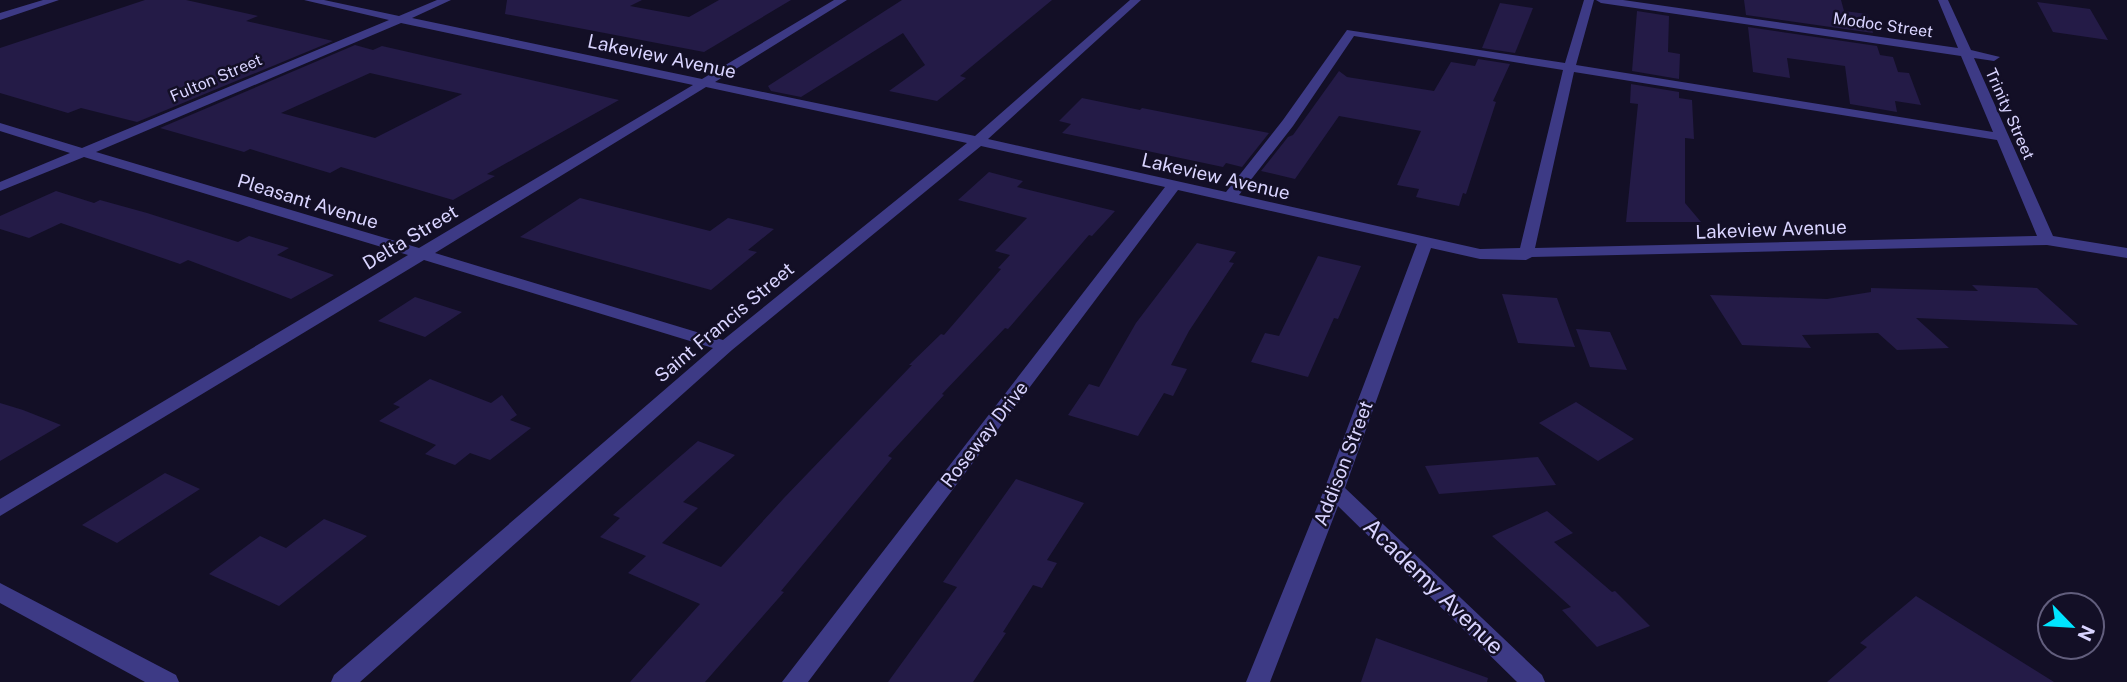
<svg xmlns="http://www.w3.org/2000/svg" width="2127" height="682" viewBox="0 0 2127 682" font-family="'Public Sans',sans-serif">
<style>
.building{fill:#241b47;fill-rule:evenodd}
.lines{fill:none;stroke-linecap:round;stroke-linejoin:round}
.minor{fill:#3d3a85;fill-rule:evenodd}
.labels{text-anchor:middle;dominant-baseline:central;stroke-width:5;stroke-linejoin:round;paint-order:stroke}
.far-street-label{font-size:16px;fill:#d9d4ff;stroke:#130f26}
.street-label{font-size:19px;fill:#d9d4ff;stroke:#130f26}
.near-street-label{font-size:23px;fill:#d9d4ff;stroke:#130f26}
</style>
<rect width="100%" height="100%" fill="#130f26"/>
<path class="building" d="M145,0h41l72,16 -12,5 87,20 -196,81 -56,-14 -13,5 -68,-20v-45z
M507,0h135l-12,6 59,11 30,-17h72l-87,52 -199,-38z
M902,0h150l-92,76 6,2 -29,23 -48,-10 36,-26 -22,-32 -102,64 -30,-6 -3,-5z
M1744,0h97l3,11 23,3 6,19 -127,-18z
M2037,2l53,7 18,31 -55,-8z
M1500,3l33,5 -18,45 -33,-5z
M1637,11l32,5 -1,36 12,2 -1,25 -47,-8z
M1748,27l129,19 3,9 13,2 5,15 11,1 12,32 -26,-4 2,11 -47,-8 -5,-38 -58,-8 3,20 -37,-6z
M355,45l18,5 9,-4 237,54 -132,74 8,2 -42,24 -112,-33 -11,6 -80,-24 -6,3 -84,-24zM370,73l92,21 -87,44 -94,-25z
M1478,59l32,5 -17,37 3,1 -30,92 -3,-1 -4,13 -43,-9 3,-8 -22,-4 24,-54 -82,-15 -44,63 -34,-8 27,-34 5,-2 46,-64 8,6 87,14 17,-29 24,4z
M1631,84l48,8v6l13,2 2,39 -9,-1v65l16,19h-75l12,-118 -8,-1z
M1082,98l58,12 2,-2 127,25 -27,34 -16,-4 -3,4 -161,-34 9,-9 -12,-3z
M989,172l34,9 -6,6 98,24 -23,25 -3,-1 -81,94 -3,-1 -63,66 2,1 -56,61 4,2 -111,133 3,1 -79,90h-75l70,-78 -72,-31 18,-17 -46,-19 20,-19 -7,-3 85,-74 37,14 -52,47 15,6 -36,35 59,24 63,-69 128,-133h-3l32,-31 3,1 57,-66 -3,-1 12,-13 -15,-4 32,-33 -69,-18z
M56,191l38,12 6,-3 47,13 91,29 11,-6 40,12 -12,7 57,20 -43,24 -103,-39 -8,4 -119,-41 -32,15 -29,-9v-13z
M580,198l130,33 18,-13 46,11 -26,21 9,2 -46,38 -191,-53z
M1197,243l39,9 -7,10 5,1 -45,68 -18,34 16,4 -14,27 -9,-3 -26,43 -70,-21 21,-31 10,3 37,-64z
M1318,256l43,10 -23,53 -4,-1 -26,59 -57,-15 14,-29 14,3z
M1972,285l65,3 41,37 -162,-7 33,30 -52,2 -19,-17 -76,2 9,13 -69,-3 -32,-50 117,4 44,-7v-4l107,3z
M1502,294l55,4 18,49 -57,-4z
M415,297l47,15 -37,25 -47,-16z
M1576,329l34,3 17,38 -37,-3z
M430,379l61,24 11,-8 15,20 -7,5 21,8 -41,32 -20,-7 -15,12 -30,-11 11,-9 -57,-24 21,-14 -7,-3z
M1576,402l58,37 -36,22 -59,-38z
M0,403l23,7 38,15 -61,36z
M1538,457l18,28 -117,9 -14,-28z
M165,473l35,16 -83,54 -35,-18z
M1016,479l68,24 -37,57 10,3 -15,25 -9,-3 -30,47 3,1 -33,49h-85l69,-95 -14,-5z
M1547,511l26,22 -19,9 58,50 3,-1 35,35 -53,21 -35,-37 9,-3 -79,-71z
M324,519l43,17 -88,70 -70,-32 51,-38 26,12z
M1916,596l138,86h-227l40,-35 -7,-4z
M1376,638l112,40 -1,4h-126z"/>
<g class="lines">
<path class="minor" d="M43,0h16l-59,20v-7z
M304,0h20l75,16 38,-16h14l-39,18 290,61 132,-79h13l-132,82 260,54 155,-136h11l-153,139 238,53 57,-72 64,-90 218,33 19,-63h10l-18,65 417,67 -32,-76 -360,-53 -5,-3h27l335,48 -20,-48h10l23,50 29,7 -6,4 -20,-3 79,178 74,12v10l-80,-13 -515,12 -6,3 -46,-1 -49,-11 -86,240 197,187 3,7h-28l-179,-176 -68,176h-24l78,-192 93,-246 -239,-54 -370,492h-26l383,-495 -184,-41 -249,204 -372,332h-29l3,-7 379,-327 -289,-88 -424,256v-17l408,-244 -324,-98 -84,34v-9l70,-29 -70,-22v-8l82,25 307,-128zM401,23l292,62 -274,163 -323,-96zM1354,36l209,34 -43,178 -40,1 -241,-54 54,-69zM1574,72l423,68 40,96 -502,12zM706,87l261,56 -244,197 -288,-87z
M0,583l176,92 3,7h-34l-145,-79z"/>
</g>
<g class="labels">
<g class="far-street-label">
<text transform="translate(1883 25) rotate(8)">Modoc Street</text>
<text transform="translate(216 78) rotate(-23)">Fulton Street</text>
<text transform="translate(2010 114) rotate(66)">Trinity Street</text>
</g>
<g class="street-label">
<text transform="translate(662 56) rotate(12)">Lakeview Avenue</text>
<text transform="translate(1216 176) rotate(13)">Lakeview Avenue</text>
<text transform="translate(308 201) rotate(17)">Pleasant Avenue</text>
<text transform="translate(1771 229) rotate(-2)">Lakeview Avenue</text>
<text transform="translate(410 237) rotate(-31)">Delta Street</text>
<text transform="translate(724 322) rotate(-40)">Saint Francis Street</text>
<text transform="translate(984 434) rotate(-52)">Roseway Drive</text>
<text transform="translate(1343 463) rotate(-69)">Addison Street</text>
</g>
<g class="near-street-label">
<text transform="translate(1434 586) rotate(44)">Academy Avenue</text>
</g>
</g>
<g transform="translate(2071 626) rotate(115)"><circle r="33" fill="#130f26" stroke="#625e7d" stroke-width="2"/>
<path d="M0-5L12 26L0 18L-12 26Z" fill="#00e5ff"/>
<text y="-10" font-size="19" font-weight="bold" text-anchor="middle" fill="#d9d4ff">N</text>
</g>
</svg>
